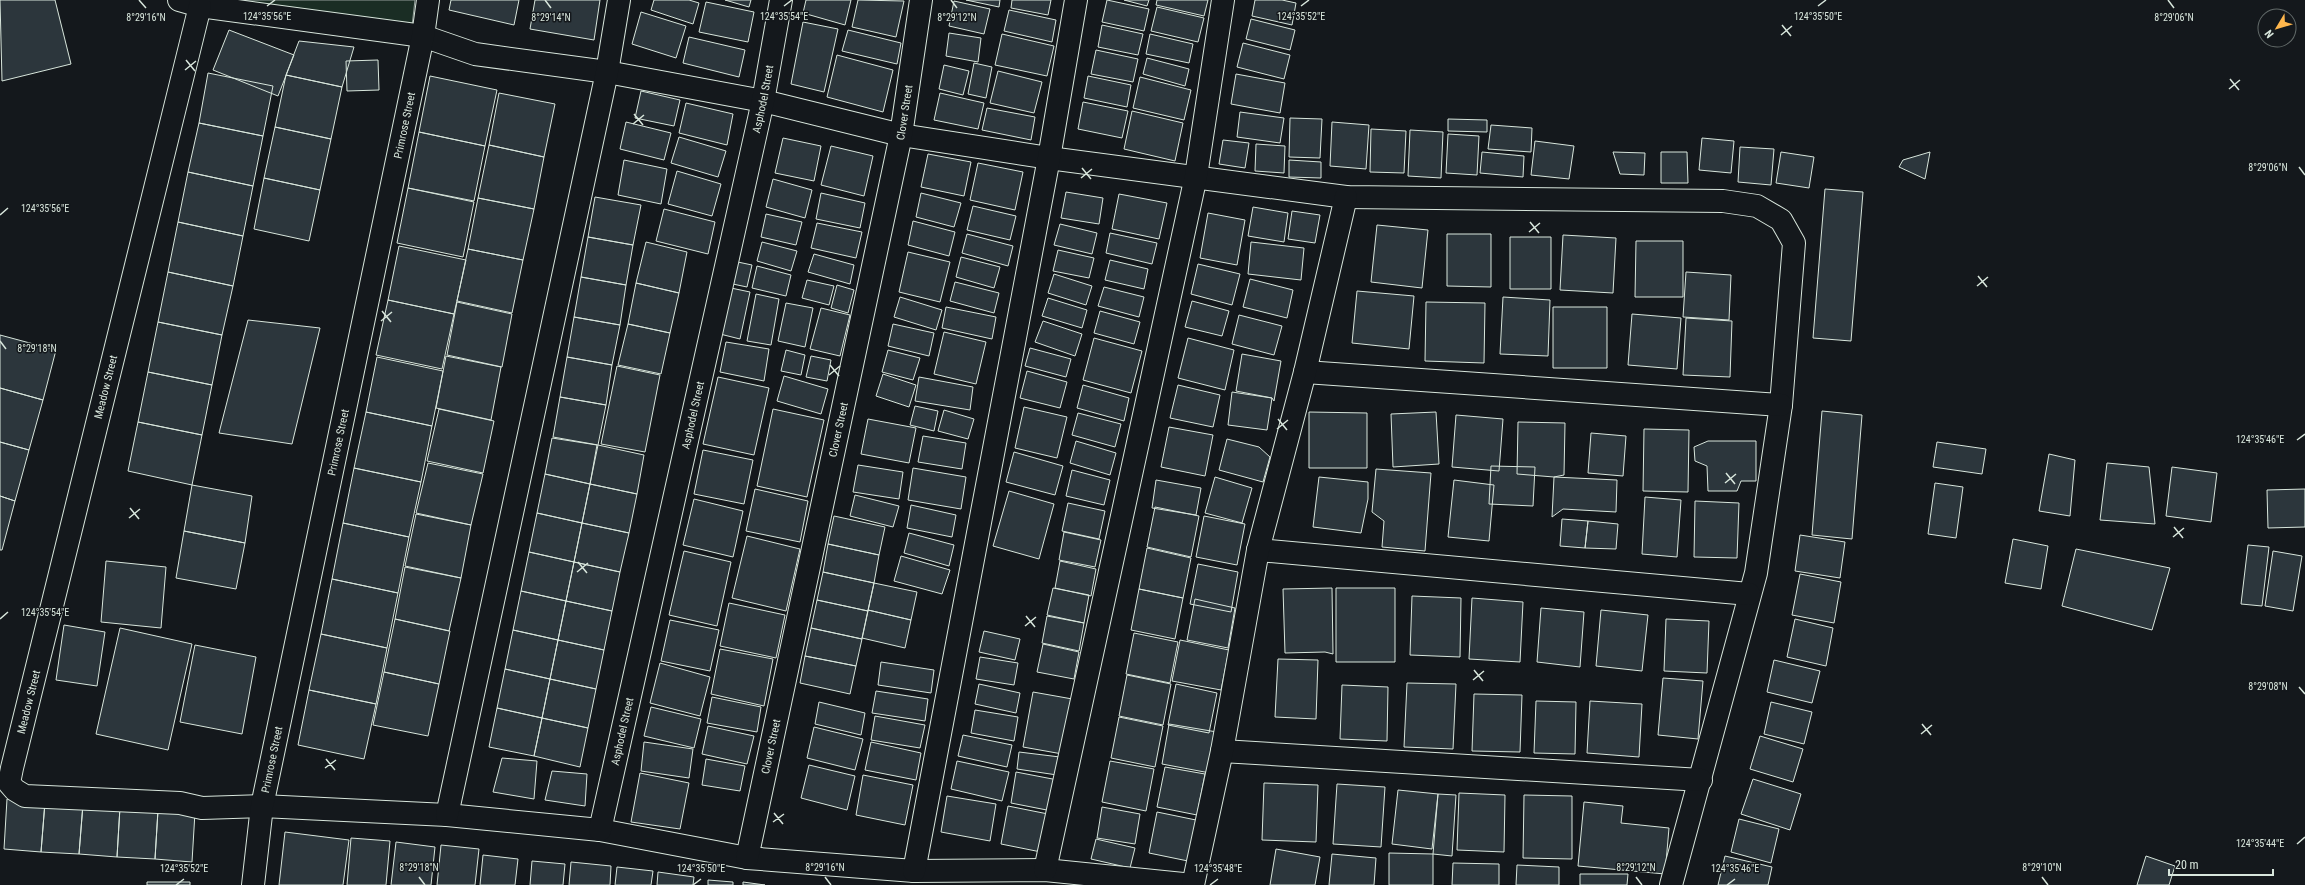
<svg xmlns="http://www.w3.org/2000/svg" width="2305" height="885" viewBox="0 0 2305 885" font-family="'Roboto Condensed',sans-serif">
<style>
.green{fill:#1a2d24;stroke:#939e99}
.building{fill:#2c363c;stroke:#d8e6dc}
.lines{fill:none;stroke-linecap:round;stroke-linejoin:round}
.street-casing{stroke:#d8e6dc;stroke-width:24}
.street{stroke:#14181c;stroke-width:22}
.ticks{fill:none;stroke:#d8e6dc;stroke-width:1.5}
.labels{text-anchor:middle;dominant-baseline:central;stroke-width:3;stroke-linejoin:round;paint-order:stroke}
.street-label{font-size:11px;fill:#d8e6dc;stroke:#14181c}
.ticks-label{font-size:10px;text-anchor:middle;fill:#d8e6dc;stroke:#14181c;stroke-width:3;stroke-linejoin:round;paint-order:stroke}
</style>
<rect width="100%" height="100%" fill="#14181c"/>
<path class="green" d="M202,0h213l-3,26z"/>
<path class="building" d="M0,0h55l16,64 -69,17z
M451,0h68l-5,25 -65,-15z
M535,0h65l-6,40 -64,-11z
M654,0h35l10,3 -6,21 -42,-14z
M725,0h26l-2,7z
M806,0h45l-6,25 -42,-12z
M858,0l46,1 -8,36 -44,-10z
M966,0h34l-1,7z
M1012,0h39l-3,15 -37,-7z
M1107,0l42,9 -5,22 -42,-9z
M1124,0h25l-2,6z
M1157,0h51l-4,16 -48,-11z
M1255,0h27l14,3 -4,22 -40,-9z
M954,1l36,8 -6,25 -35,-8z
M706,2l48,10 -6,30 -49,-10z
M1157,7l47,11 -6,24 -47,-11z
M1009,10l47,10 -4,22 -48,-11z
M641,12l45,14 -10,32 -44,-14z
M1251,19l44,11 -5,20 -44,-11z
M803,22l35,7 -14,63 -33,-8z
M1102,25l41,9 -5,21 -40,-8z
M229,30l65,25 -16,41 -65,-26z
M848,30l53,13 -4,21 -55,-13z
M949,33l32,5 -3,24 -32,-6z
M1002,34l52,12 -7,30 -52,-11z
M1150,34l43,10 -4,19 -43,-9z
M689,37l56,13 -6,27 -56,-14z
M299,41l55,6 -12,40 -56,-12z
M1243,43l47,12 -6,24 -47,-12z
M1096,50l42,9 -5,23 -42,-8z
M837,55l56,15 -10,42 -56,-15z
M1147,58l42,11 -4,17 -42,-12z
M378,60l1,30 -32,1 -1,-30z
M974,63l18,4 -6,31 -18,-4z
M944,65l25,6 -6,24 -24,-6z
M998,71l44,11 -8,31 -44,-10z
M208,73l65,13 -10,50 -64,-13z
M1236,74l49,9 -5,30 -49,-9z
M286,75l56,12 -11,52 -56,-12z
M430,76l67,14 -12,56 -66,-14z
M1088,76l43,9 -4,22 -43,-9z
M1140,77l51,13 -7,30 -51,-12z
M641,91l39,9 -6,26 -39,-8z
M499,93l56,11 -11,53 -55,-12z
M940,93l44,10 -6,26 -44,-9z
M1083,102l45,9 -6,27 -44,-9z
M686,103l47,11 -6,31 -48,-12z
M987,108l48,9 -4,23 -49,-10z
M1132,111l51,12 -8,38 -51,-12z
M1240,112l44,6 -4,25 -43,-6z
M1290,118l32,1 -2,39 -31,-1z
M1448,119l39,1v12l-39,-1z
M626,122l45,11 -7,27 -44,-11z
M1332,122l37,3 -3,44 -36,-3z
M199,123l64,13 -10,50 -65,-14z
M1491,125l41,3 -1,24 -43,-3z
M275,127l56,12 -11,51 -56,-12z
M1371,129l35,2 -2,42 -34,-1z
M1410,130l33,2 -2,46 -33,-2z
M419,132l66,14 -11,55 -66,-13z
M1448,134l31,2 -2,39 -31,-2z
M679,137l47,14 -8,26 -47,-14z
M783,138l38,8 -7,35 -39,-8z
M1702,138l32,3 -3,32 -32,-3z
M1223,140l26,3 -4,25 -26,-4z
M1535,141l39,5 -5,33 -38,-4z
M1256,144l29,2 -1,27 -29,-2z
M489,145l55,12 -10,52 -56,-11z
M831,146l42,10 -9,40 -43,-11z
M1740,147l34,2 -3,36 -33,-3z
M1482,152l42,4 -1,21 -43,-4z
M1613,152l32,1 -1,22 -24,-1z
M1661,152h26l1,31h-27z
M1781,152l33,5 -5,31 -33,-5z
M1930,152l-5,27 -26,-12 4,-7z
M928,154l43,8 -7,34 -43,-9z
M624,160l43,9 -6,35 -43,-9z
M1289,160l32,2v16l-32,-1z
M978,163l45,9 -8,38 -45,-10z
M677,171l44,13 -9,32 -44,-12z
M188,172l65,14 -10,50 -65,-14z
M264,178l56,12 -11,51 -55,-12z
M773,179l39,11 -7,28 -39,-11z
M408,188l66,14 -11,55 -66,-14z
M1825,189l38,3 -12,149 -38,-3z
M1066,192l37,6 -4,26 -38,-6z
M821,193l44,10 -5,25 -44,-9z
M921,193l40,10 -7,24 -38,-10z
M1119,194l48,9 -8,36 -47,-10z
M595,197l46,8 -8,40 -45,-8z
M478,198l56,11 -11,51 -55,-11z
M973,206l43,10 -6,24 -43,-10z
M1253,207l35,6 -4,29 -36,-6z
M664,209l51,13 -7,32 -52,-13z
M1292,211l28,4 -5,28 -27,-4z
M1208,213l37,7 -8,45 -37,-7z
M766,214l36,8 -6,23 -35,-8z
M913,221l42,11 -6,24 -41,-11z
M178,222l65,14 -10,50 -65,-14z
M817,223l45,9 -6,26 -45,-10z
M1060,224l37,9 -5,21 -38,-9z
M1377,225l51,5 -6,58 -51,-6z
M1110,233l47,10 -5,21 -46,-11z
M967,234l46,12 -5,20 -46,-13z
M1447,234h44v53l-44,-1z
M1563,235l53,3 -3,55 -53,-3z
M588,237l45,8 -7,40 -45,-8z
M1510,237h41v52h-41z
M1636,241h47v56h-48z
M646,242l41,10 -8,41 -43,-10z
M762,242l35,9 -6,20 -34,-10z
M1251,242l53,6 -3,32 -53,-6z
M399,246l67,14 -12,54 -66,-14z
M468,249l55,11 -11,53 -55,-12z
M1058,250l36,8 -5,20 -36,-7z
M908,252l42,10 -10,40 -41,-10z
M814,254l40,11 -4,19 -42,-12z
M961,257l39,10 -6,21 -38,-11z
M1110,260l38,9 -4,20 -39,-9z
M733,261l19,4 -5,22 -19,-4z
M1198,264l42,10 -8,31 -41,-11z
M757,266l34,9 -5,21 -34,-8z
M168,272l65,14 -11,49 -64,-13z
M1686,272l45,3 -2,45 -46,-3z
M1054,274l38,12 -6,19 -38,-12z
M581,277l45,8 -6,40 -46,-8z
M1250,279l43,11 -6,28 -44,-11z
M807,280l27,6 -5,19 -27,-7z
M955,282l44,11 -5,20 -44,-12z
M636,283l43,10 -9,40 -42,-9z
M837,285l17,5 -6,23 -17,-5z
M1104,287l40,10 -5,20 -41,-11z
M731,288l19,4 -10,47 -20,-5z
M1357,291l57,5 -5,53 -57,-6z
M756,294l23,5 -8,46 -24,-4z
M900,297l42,13 -6,20 -42,-13z
M1503,297l47,3 -2,56 -48,-2z
M1048,298l39,12 -5,18 -40,-12z
M388,300l66,14 -12,55 -66,-14z
M1192,301l37,10 -7,25 -37,-9z
M457,302l55,12 -10,53 -55,-12z
M1426,302l59,1 -1,60 -59,-2z
M786,303l27,5 -8,39 -27,-6z
M946,307l50,10 -4,22 -50,-11z
M1553,307h54v61h-54z
M821,308l29,7 -10,41 -30,-7z
M1100,311l40,11 -6,22 -40,-11z
M1632,314l49,4 -4,51 -49,-4z
M1239,315l43,11 -8,29 -42,-11z
M574,317l46,8 -8,40 -45,-8z
M1686,318l46,3 -2,56 -47,-2z
M248,320l72,8 -28,116 -73,-11z
M1043,321l39,13 -7,22 -40,-14z
M158,322l64,13 -10,50 -64,-13z
M628,324l42,9 -9,41 -43,-9z
M893,324l41,9 -5,23 -41,-10z
M944,332l42,10 -10,42 -42,-10z
M0,335l56,15 -13,50 -43,-12z
M1094,338l48,13 -11,42 -48,-13z
M1188,338l46,12 -9,40 -47,-12z
M726,342l43,7 -5,32 -44,-9z
M1030,348l41,11 -5,18 -41,-11z
M786,350l19,5 -4,20 -20,-4z
M888,350l32,8 -7,22 -31,-8z
M1242,354l39,7 -7,40 -2,-3 -36,-7z
M446,356l55,11 -10,53 -55,-12z
M811,356l20,4 -4,21 -21,-4z
M377,357l66,14 -11,55 -66,-14z
M567,357l45,8 -6,40 -46,-8z
M617,366l43,9 -15,77 -44,-8z
M1027,371l40,11 -7,26 -40,-10z
M148,372l64,13 -10,50 -64,-13z
M883,374l33,11 -7,22 -33,-11z
M784,376l44,13 -7,25 -44,-13z
M718,377l51,11 -15,67 -51,-11z
M919,377l54,10 -3,23 -55,-9z
M1083,385l46,13 -5,23 -47,-13z
M1178,385l42,10 -7,32 -43,-9z
M0,388l43,12 -14,50 -29,-8z
M1232,392l40,6 -5,32 -39,-5z
M560,397l46,8 -8,40 -45,-8z
M915,406l23,5 -4,20 -24,-6z
M1024,407l43,10 -10,41 -42,-10z
M439,409l55,12 -11,52 -56,-12z
M773,409l51,11 -17,77 -50,-11z
M944,410l30,9 -6,20 -30,-8z
M1822,411l40,4 -10,124 -40,-4z
M366,412l66,14 -11,56 -67,-14z
M1309,412l58,1v55h-58z
M1436,412l3,52 -46,3 -2,-53z
M1078,413l43,11 -6,23 -43,-12z
M1456,415l47,4 -4,52 -47,-4z
M868,419l48,9 -7,35 -48,-9z
M138,422l64,13 -10,50 -64,-14z
M1518,422l47,1 -1,52 -10,2 -37,-3z
M1169,427l44,8 -8,41 -44,-9z
M1644,429l45,1 -1,62 -45,-1z
M1591,433l35,3 -3,40 -35,-3z
M923,436l43,7 -4,26 -44,-7z
M552,438l45,7 -7,39 -45,-10z
M1227,439l32,8 11,10 -7,25 -44,-12z
M1076,441l40,12 -6,22 -40,-12z
M1708,441h48v40h-15l-4,10h-29l-1,-25 -12,-5 -1,-14z
M0,442l29,8 -14,51 -15,-5z
M1937,442l49,7 -4,25 -49,-7z
M598,445l46,10 -7,39 -47,-10z
M703,450l50,10 -9,44 -50,-10z
M1014,452l49,14 -8,29 -49,-13z
M2049,454l26,6 -5,56 -31,-5z
M428,463l55,11 -12,51 -55,-12z
M2107,463l42,4 6,57 -55,-4z
M858,465l45,7 -4,27 -46,-7z
M1491,466l44,1 -2,39 -44,-2z
M2172,467l45,6 -6,49 -45,-6z
M354,468l67,14 -12,55 -66,-14z
M913,468l53,9 -5,32 -53,-9z
M1376,469l55,4 -6,78 -43,-4 2,-26 -12,-9z
M1072,470l38,10 -6,25 -38,-9z
M545,474l45,10 -8,39 -45,-10z
M1215,477l37,11 -10,35 -37,-10z
M1319,477l49,5v17l-7,34 -48,-6z
M1554,477l63,3 -1,32 -53,-3 -11,8z
M1156,480l45,8 -5,27 -44,-7z
M1454,480l40,5 -5,56 -41,-4z
M1935,483l28,4 -7,51 -28,-4z
M590,484l47,10 -8,39 -47,-10z
M192,485l60,11 -7,47 -61,-12z
M755,489l53,12 -8,41 -54,-11z
M2305,489v38l-37,1 -1,-38z
M1009,491l45,13 -15,55 -46,-13z
M855,495l44,11 -6,21 -43,-11z
M0,496l15,5 -13,49h-2z
M1645,497l36,3 -4,57 -35,-3z
M694,499l49,12 -10,46 -50,-12z
M1695,501l44,2 -2,55 -43,-1z
M1068,503l37,8 -6,28 -37,-8z
M911,505l45,10 -4,22 -45,-9z
M1155,507l44,9 -8,41 -44,-10z
M537,513l45,10 -8,39 -45,-10z
M416,514l55,11 -10,53 -56,-12z
M834,516l51,11 -6,28 -51,-11z
M1204,516l41,8 -8,41 -41,-8z
M1562,519l26,2 -3,27 -25,-2z
M1588,521l30,3 -2,25 -31,-1z
M343,523l66,14 -11,56 -66,-14z
M582,523l47,10 -9,39 -46,-10z
M184,531l61,12 -9,46 -60,-11z
M1064,532l37,8 -6,27 -36,-7z
M909,533l45,12 -5,21 -45,-13z
M1800,535l45,7 -5,36 -45,-7z
M747,536l53,13 -14,62 -54,-13z
M2013,539l35,7 -7,43 -36,-6z
M828,544l51,11 -5,28 -51,-11z
M2248,545l21,2 -7,59 -21,-2z
M1147,548l44,10 -8,40 -44,-9z
M2076,549l94,19 -18,62 -90,-24z
M684,551l47,11 -14,64 -48,-11z
M2273,551l29,5 -9,55 -28,-5z
M529,552l45,10 -8,39 -45,-10z
M901,556l49,14 -8,24 -48,-13z
M106,561l60,6 -5,61 -60,-6z
M1060,561l36,8 -5,27 -36,-8z
M574,562l46,10 -8,39 -46,-10z
M1198,564l40,8 -7,40 -41,-8z
M405,567l56,11 -12,53 -54,-12z
M823,572l51,11 -6,28 -51,-11z
M1800,574l41,8 -7,41 -42,-8z
M332,579l66,14 -11,55 -66,-14z
M874,583l43,9 -6,28 -43,-10z
M1053,588l36,7 -5,28 -37,-8z
M1332,588l1,66 -8,-2 -40,1 -2,-64z
M1336,588h59v74h-59z
M1139,589l44,9 -8,41 -44,-9z
M521,591l45,10 -8,39 -45,-10z
M1412,596l49,2 -1,59 -50,-2z
M1472,598l51,4 -3,60 -51,-3z
M1195,599l40,9 -7,40 -41,-8z
M817,600l51,11 -6,28 -51,-11z
M566,601l46,10 -8,39 -46,-10z
M729,603l56,12 -9,43 -56,-12z
M1541,608l43,4 -4,55 -43,-5z
M868,610l43,10 -6,28 -43,-10z
M1601,610l47,5 -6,56 -46,-5z
M1047,616l37,7 -5,28 -37,-8z
M395,619l55,12 -11,53 -55,-12z
M1666,619l43,2 -2,52 -43,-2z
M1795,619l38,9 -7,38 -39,-9z
M670,620l49,10 -9,41 -49,-10z
M64,625l41,7 -8,54 -41,-6z
M120,628l72,16 -24,106 -72,-16z
M811,628l51,11 -6,27 -51,-10z
M513,630l45,10 -8,39 -45,-10z
M984,631l36,8 -5,21 -36,-8z
M1134,633l44,9 -8,41 -44,-9z
M321,634l66,14 -11,56 -67,-14z
M558,640l46,10 -8,39 -46,-10z
M1180,640l49,10 -8,40 -49,-9z
M1043,644l36,8 -5,27 -37,-7z
M195,645l61,12 -14,77 -62,-12z
M720,649l53,10 -9,47 -53,-12z
M805,656l51,10 -6,28 -50,-11z
M980,657l38,6 -4,22 -38,-6z
M1278,659l40,1 -2,59 -41,-2z
M1774,660l46,11 -8,32 -45,-11z
M881,662l53,8 -3,23 -53,-8z
M660,663l50,14 -10,39 -50,-13z
M505,669l45,10 -8,39 -45,-10z
M384,672l55,12 -11,52 -55,-11z
M1127,675l44,9 -8,41 -44,-9z
M1663,678l40,3 -5,58 -40,-4z
M550,679l46,10 -8,39 -46,-10z
M1407,683l49,1 -3,65 -49,-2z
M979,684l41,9 -4,20 -41,-9z
M1176,684l41,9 -8,40 -41,-8z
M1342,685l46,2 -1,54 -47,-2z
M309,690l67,14 -12,55 -66,-14z
M876,691l52,8 -3,22 -53,-8z
M1033,692l45,8 -10,55 -45,-8z
M1474,694l48,1 -2,57 -48,-1z
M712,697l49,10 -4,25 -50,-9z
M1536,701l40,1 -1,52 -41,-1z
M1590,701l52,3 -3,53 -52,-4z
M819,702l46,11 -4,22 -46,-11z
M1771,702l41,10 -8,32 -40,-10z
M651,707l50,12 -7,29 -50,-12z
M497,708l45,10 -8,38 -45,-9z
M975,710l43,7 -4,24 -43,-8z
M875,716l50,9 -5,23 -49,-8z
M1119,717l44,9 -8,41 -44,-9z
M542,718l46,10 -8,39 -46,-11z
M1169,724l48,8 -7,41 -48,-9z
M708,726l46,10 -7,28 -45,-10z
M814,727l49,12 -8,31 -48,-12z
M963,735l49,10 -5,22 -49,-11z
M1760,736l43,13 -10,33 -43,-13z
M644,742l49,7 -4,29 -48,-7z
M871,742l50,11 -5,27 -51,-10z
M1019,752l41,5 -3,18 -40,-6z
M502,758l35,3 -3,38 -41,-7z
M706,759l39,7 -5,25 -38,-6z
M957,761l52,11 -7,29 -51,-12z
M1110,761l44,8 -8,42 -44,-9z
M809,765l46,11 -8,34 -46,-12z
M1165,767l40,7 -8,41 -40,-8z
M552,771l35,3 -2,32 -40,-6z
M1016,772l47,9 -6,31 -46,-9z
M640,773l49,10 -9,46 -49,-7z
M863,775l50,10 -8,40 -49,-10z
M1753,779l48,15 -11,36 -49,-16z
M1264,783l54,2 -2,57 -54,-2z
M1337,784l48,3 -4,60 -48,-3z
M1398,790l40,4 -6,55 -40,-5z
M1459,793l46,2 -1,57 -47,-2z
M1438,794l18,1 -4,61 -19,-2z
M1524,795l48,1v63l-49,-1z
M947,796l49,8 -6,37 -49,-9z
M7,799l38,3 -4,50 -37,-3z
M45,802l38,2 -4,50 -38,-2z
M1584,802l39,4 -2,17 48,5 -4,46 -87,-8z
M83,804l37,3 -3,50 -38,-3z
M1008,806l45,9 -7,38 -45,-9z
M120,807l38,3 -3,49 -38,-2z
M1102,807l38,7 -5,30 -38,-6z
M158,810l37,2 -3,50 -37,-3z
M1157,812l39,8 -8,41 -39,-8z
M1739,819l40,10 -8,34 -40,-11z
M285,832l64,8 -6,45h-64z
M351,838l39,3 -4,44h-39z
M1096,839l39,9 -5,20 -39,-9z
M396,842l39,5 -4,38h-40z
M441,845l38,4 -4,36h-38z
M1276,849l44,8 -5,28h-45z
M1389,853l44,1v31h-44z
M1332,854l44,4 -2,27h-45z
M483,855l35,4 -3,26h-35z
M1725,856l47,11 -4,18h-50z
M2146,856l29,10 -6,19h-32z
M532,861l33,3 -2,21h-33z
M571,862l40,4 -1,19h-41z
M1453,863l46,1v21h-47z
M1517,865l42,2v18h-43z
M617,867l36,4 -2,14h-36z
M658,872l36,5 -1,8h-36z
M1580,874h48l-1,11h-47z
M708,880l25,2v3h-25z
M147,882h43v3h-43z
M743,882l22,3h-22z"/>
<g class="lines">
<g class="street-casing">
<g id="street">
<path d="M179,0l21,6 223,30 52,18 132,18 156,29 138,34 148,23 297,39 377,4 34,5 24,14 13,23 -13,162 -25,168 -85,312"/>
<path d="M200,6l-188,762 -3,15 6,7 10,6 155,7 22,5 60,-2 185,9 153,15 147,28 167,13 131,-1 148,15"/>
<path d="M1305,372l476,33"/>
<path d="M1258,550l491,44"/>
<path d="M1222,751l479,29"/>
<path d="M447,815l160,-743 12,-72"/>
<path id="s1" d="M600,830l163,-729 18,-101"/>
<path id="s2" d="M747,858l154,-723 20,-135"/>
<path d="M1045,870l151,-694 27,-176"/>
<path d="M914,871l135,-713 27,-158"/>
<path id="s3" d="M253,885l9,-79 161,-770 5,-36"/>
<path d="M1193,885l29,-134 36,-201 47,-178 41,-175"/>
</g>
</g>
<use href="#street" class="street"/>
</g>
<path class="ticks" d="M139,0l7,8M545,0l6,8M951,0l6,8M2168,0l6,8M267,6l8,-6M784,6l8,-6M1301,6l8,-6M1818,6l8,-6M1782,25l9,11M1781,35l11,-9M186,60l9,11M185,70l11,-9M2230,79l9,11M2229,89l11,-9M634,114l9,11M633,124l11,-9M2299,167l6,8M1082,168l9,11M1081,178l11,-9M0,215l8,-7M1530,222l9,11M1529,232l11,-9M1978,276l9,11M1977,286l11,-9M382,311l9,11M381,321l11,-9M0,341l6,8M830,365l9,11M829,375l11,-9M1278,419l9,11M1277,429l11,-9M2297,440l8,-6M1726,473l9,11M1725,483l11,-9M130,508l9,11M129,518l11,-9M2174,527l9,11M2173,537l11,-9M578,562l9,11M577,572l11,-9M1026,616l9,11M0,619l8,-7M1025,626l11,-9M1474,670l9,11M1473,680l11,-9M2299,687l6,7M1922,724l9,11M1921,734l11,-9M326,759l9,11M325,768l11,-8M774,813l9,11M773,822l11,-8M2297,844l8,-7M419,877l6,8M825,877l6,8M1636,877l6,8M2042,877l6,8M176,885l8,-6M693,885l8,-6M1210,885l8,-6M1727,885l8,-6"/>
<g class="labels">
<g class="street-label">
<text stroke="none"><textPath href="#s1" startOffset="749">Asphodel Street</textPath></text>
<text stroke="none"><textPath href="#s2" startOffset="762">Clover Street</textPath></text>
<text stroke="none"><textPath href="#s3" startOffset="775">Primrose Street</textPath></text>
<text transform="translate(106 387) rotate(-76)">Meadow Street</text>
<text stroke="none"><textPath href="#s1" startOffset="425">Asphodel Street</textPath></text>
<text stroke="none"><textPath href="#s2" startOffset="438">Clover Street</textPath></text>
<text stroke="none"><textPath href="#s3" startOffset="451">Primrose Street</textPath></text>
<text transform="translate(29 702) rotate(-76)">Meadow Street</text>
<text stroke="none"><textPath href="#s1" startOffset="101">Asphodel Street</textPath></text>
<text stroke="none"><textPath href="#s2" startOffset="114">Clover Street</textPath></text>
<text stroke="none"><textPath href="#s3" startOffset="127">Primrose Street</textPath></text>
</g>
</g>
<g class="ticks-label">
<text x="267" y="20">124°35'56"E</text>
<text x="784" y="20">124°35'54"E</text>
<text x="1301" y="20">124°35'52"E</text>
<text x="1818" y="20">124°35'50"E</text>
<text x="2174" y="21">8°29'06"N</text>
<text x="146" y="21">8°29'16"N</text>
<text x="551" y="21">8°29'14"N</text>
<text x="957" y="21">8°29'12"N</text>
<text x="2268" y="171">8°29'06"N</text>
<text x="45" y="212">124°35'56"E</text>
<text x="37" y="352">8°29'18"N</text>
<text x="2260" y="443">124°35'46"E</text>
<text x="45" y="616">124°35'54"E</text>
<text x="2268" y="690">8°29'08"N</text>
<text x="2260" y="847">124°35'44"E</text>
<text x="419" y="871">8°29'18"N</text>
<text x="825" y="871">8°29'16"N</text>
<text x="1636" y="871">8°29'12"N</text>
<text x="2042" y="871">8°29'10"N</text>
<text x="184" y="872">124°35'52"E</text>
<text x="701" y="872">124°35'50"E</text>
<text x="1218" y="872">124°35'48"E</text>
<text x="1735" y="872">124°35'46"E</text>
</g>
<g transform="translate(2277 28) rotate(232)"><circle r="19" fill="#14181c" stroke="#626a69"/>
<path d="M0-3L7 15L0 10L-7 15Z" fill="#ffb74d"/>
<text y="-6" font-size="11" font-weight="bold" text-anchor="middle" fill="#d8e6dc">N</text>
</g>
<path d="M2169 869v6h104v-6" fill="none" stroke="#d8e6dc" stroke-width="2"/>
<text x="2175" y="869" font-size="12" fill="#d8e6dc" stroke="#14181c" stroke-width="3" paint-order="stroke">20 m</text>
</svg>
